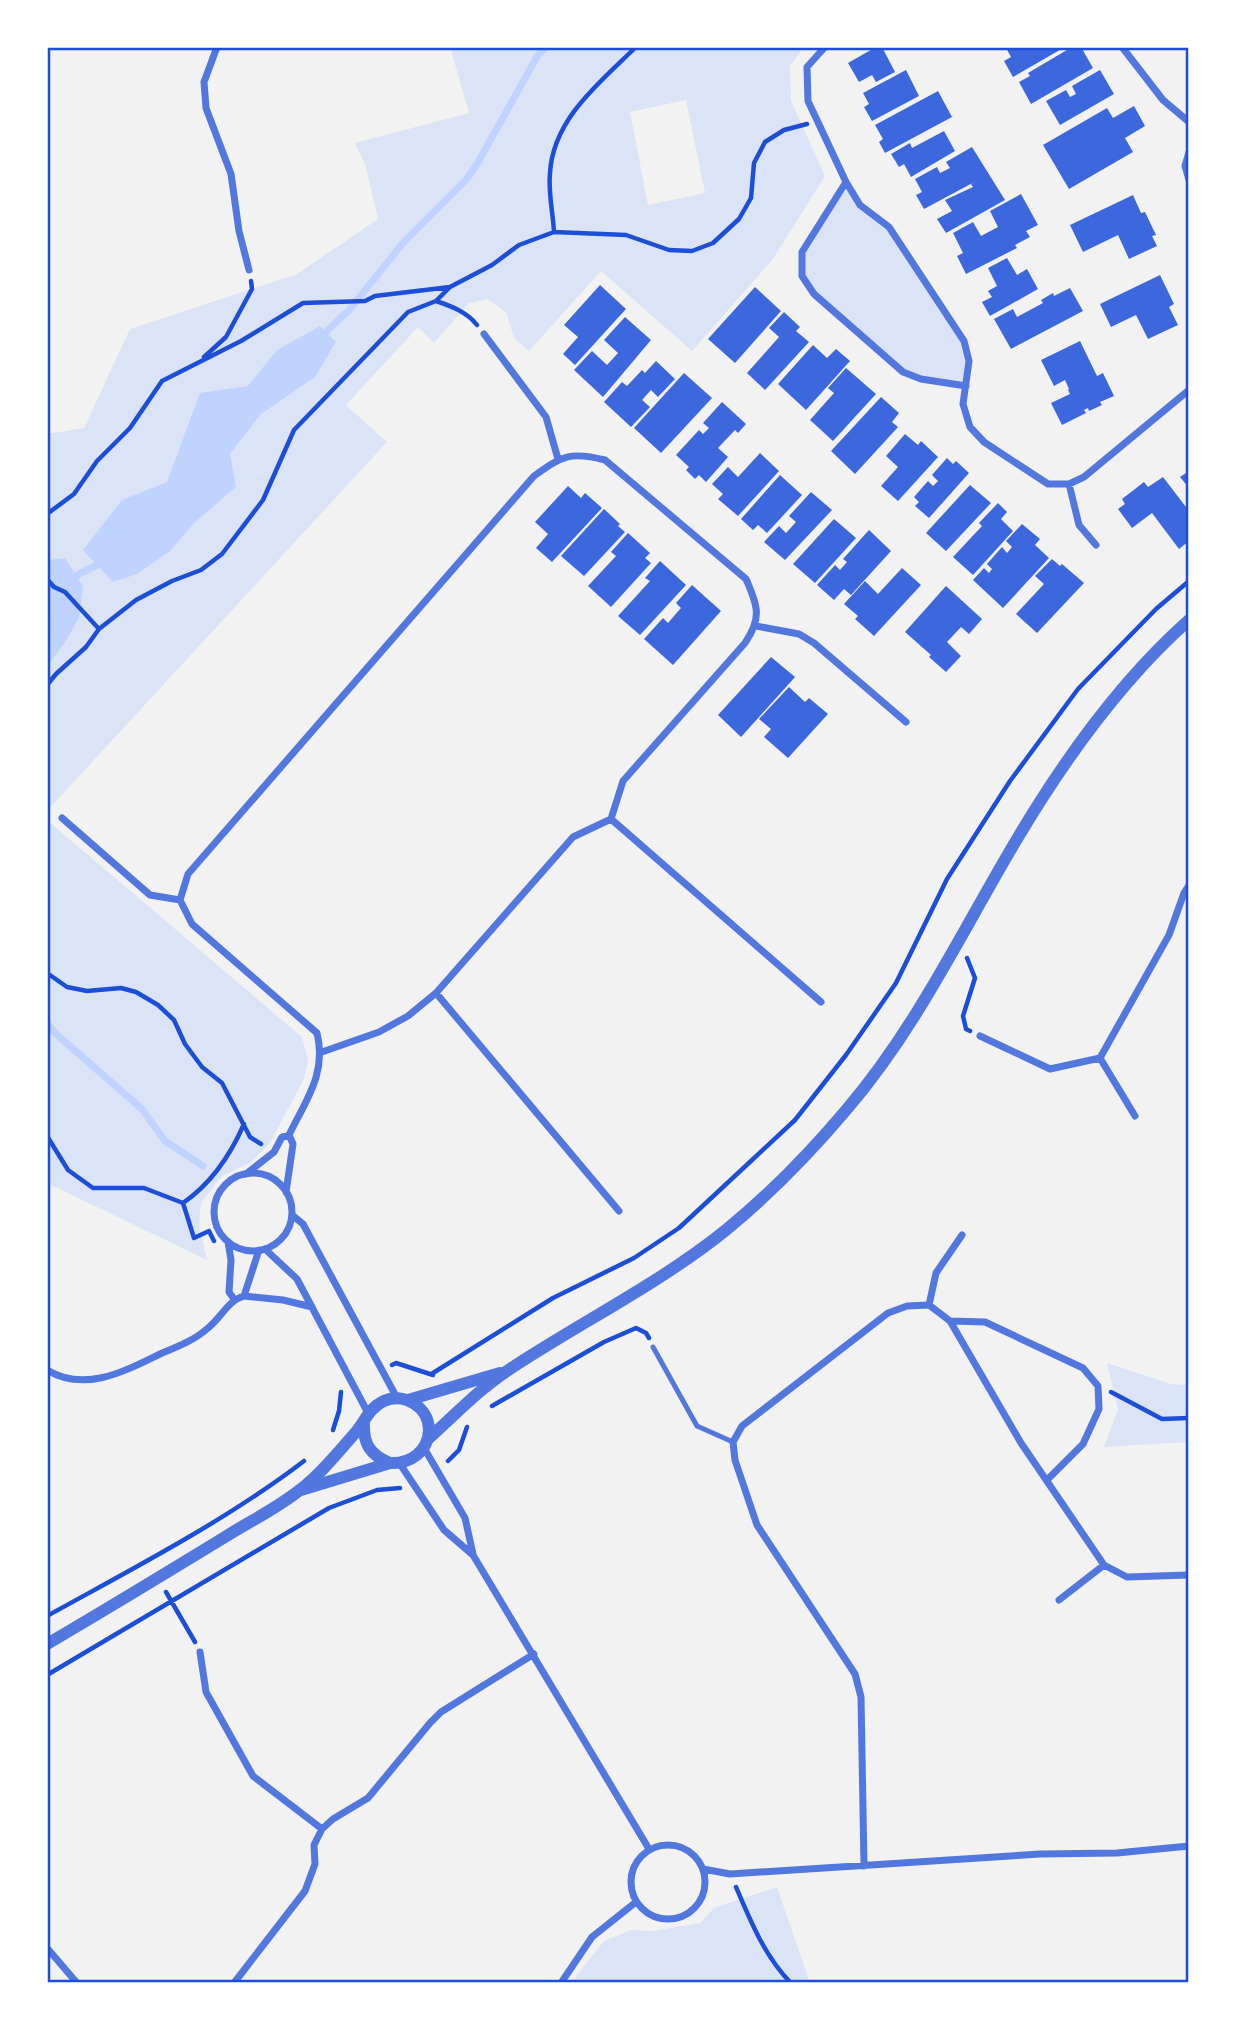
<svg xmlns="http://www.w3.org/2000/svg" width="1236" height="2030" viewBox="0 0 1236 2030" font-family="'Open Sans',sans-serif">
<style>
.green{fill:#dbe4f7;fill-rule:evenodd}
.water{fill:#bfd3fe}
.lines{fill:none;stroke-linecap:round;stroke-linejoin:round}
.stream{stroke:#bfd3fe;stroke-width:7}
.building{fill:#3d67dc}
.path{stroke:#1d4ed8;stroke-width:4.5}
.service{stroke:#5277de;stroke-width:5}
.minor{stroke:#5277de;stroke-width:7}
.tertiary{stroke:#5277de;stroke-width:12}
.neatline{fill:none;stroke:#1d4ed8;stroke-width:2.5}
</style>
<rect width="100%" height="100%" fill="#f2f2f2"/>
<path class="green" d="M450,47h354l-14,19 1,35 34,75 -52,83 -81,92 -91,-80 -72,80 -15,-13 -8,-26 -19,-13 -18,4 -35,40 -16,-16 -72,78 41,37 -340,369v-145l17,-22 1,-86 -18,2v-67l3,-1 -3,-12v-46l37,-6 46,-99 167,-55 81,-55 -13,-55 -10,-21 114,-30zM686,100l19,93 -57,12 -18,-93z
M846,182l14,23 29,22 75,114 5,20 -3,25 -63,-14 -89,-78 -12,-18v-24z
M47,820l255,217 6,23 -4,19 -34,64 -20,20 -28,13 -21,27 -2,22 8,35 -160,-77z
M1107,1363l64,21 18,1v57l-85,5 14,-38z
M777,1887l33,96h-237l4,-8 27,-34 27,-11 22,1 47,-8 14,-15z"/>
<path class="water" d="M320,326l16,16 -21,35 -54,37 -31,40 6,33 -42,36 -24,28 -33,23 -24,8 -30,-32 39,-50 45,-18 33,-89 48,-7 29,-36z
M65,558l18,28 -4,32 -15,26 -17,22v-106z"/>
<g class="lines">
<path class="stream" d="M326,332l24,-23 52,-65 64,-64 11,-16 61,-109 8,-8
M77,575l20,-10
M47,1023l8,10 87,76 23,32 38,25"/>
</g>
<path class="building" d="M876,47h6l13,25 -19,10 -4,-7 -13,7 -11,-19z
M1008,47h13l1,3 5,-3h38l-52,30 -9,-16 7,-4 -5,-9z
M1072,47h9l12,21 -62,36 -12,-22 11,-6 -2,-3z
M906,70l13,26 -47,25 -8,-14 5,-3 -6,-11z
M1100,70l14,24 -54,31 -14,-24 20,-11 4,7 6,-3 -4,-8z
M938,91l14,26 -67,36 -6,-11 4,-3 -8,-14z
M1134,106l11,20 -20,12 8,14 -64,37 -26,-44 64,-37 6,10z
M944,131l11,20 -44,26 -7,-13 -5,3 -8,-13 19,-11 2,5z
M972,147l33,53 -59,33 -9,-14 15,-8 -7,-11 28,-13 -2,-3 9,-5 -56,30 -8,-14 6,-3 -7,-13 22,-12 3,6 10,-5 -4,-6z
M1021,194l17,31 -12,6 4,6 -15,8 2,3 -51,26 -9,-18 6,-3 -10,-20 20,-11 8,14 17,-9 -8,-16z
M1133,195l8,18 4,-1 11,23 -4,1 5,10 -28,13 -11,-24 -35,17 -13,-27z
M1007,258l10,17 10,-6 11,20 -48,27 -8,-14 10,-5 -4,-6 9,-5 -9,-18z
M1160,275l14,29 -5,3 9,18 -30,14 -12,-24 -25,12 -11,-23z
M600,285l26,24 -51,56 -12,-11 15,-17 -14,-12z
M755,287l26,24 -46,52 -27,-24z
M1070,288l13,23 -72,38 -17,-30 19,-10 4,8 26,-14 -2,-3 12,-7 1,3z
M784,312l16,15 -4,4 13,11 -44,48 -18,-17 32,-36 -10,-9z
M625,317l26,23 -48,57 -29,-27 18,-19 15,14 11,-12 -14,-13z
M1080,341l17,35 6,-3 11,23 -14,6 2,3 -13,6 -1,-3 -4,2 2,3 -24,12 -11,-22 19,-9 -2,-4 1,-1 -4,-9 -11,6 -13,-26z
M813,345l14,13 9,-9 14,12 -44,49 -28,-26z
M656,361l19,18 -17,18 -7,-7 -9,10 8,7 -19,20 -27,-25 18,-20 5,4 15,-16 3,3z
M846,368l30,26 -43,47 -23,-21 24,-27 -6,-5z
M684,373l28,25 -51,55 -27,-25z
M881,397l18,16 -7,9 6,5 -43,47 -24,-23z
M722,402l24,22 -8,9 -3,-3 -17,18 10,9 -22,25 -7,-7 -4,4 -9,-9 3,-3 -13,-12 23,-25 4,4 6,-6 -6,-5z
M905,434l13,11 3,-4 17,16 -40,44 -17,-15 17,-19 -12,-11z
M760,453l19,18 -41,45 -20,-17 5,-5 -11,-10 16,-17 10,10z
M947,458l6,6 3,-3 13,12 -40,45 -14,-12 4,-4 -5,-5 14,-16 5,5 5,-5 -6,-6z
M1189,471v17l-9,-11z
M780,475l22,20 -35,38 -9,-8 -5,5 -12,-11z
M1163,477l26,34v30l-10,8 -27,-36 -20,15 -14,-19 7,-5 -3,-5 22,-17 4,5z
M970,485l21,18 -45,48 -20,-18z
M568,486l13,12 4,-5 17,15 -50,54 -16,-14 12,-14 -13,-12z
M811,492l21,18 -47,50 -21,-18 15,-16 7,7 10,-11 -7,-6z
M998,503l9,9 -6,7 12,12 -40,44 -20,-18 29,-31 -3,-3z
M604,509l16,15 -2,2 7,6 -41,44 -23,-20z
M834,519l22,19 -41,45 -22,-19z
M1022,524l18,15 -5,6 14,13 -46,50 -30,-28 11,-12 5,5 3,-4 -5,-5 15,-17 5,6 5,-6 -6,-6z
M869,530l22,21 -40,44 -7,-6 -10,11 -17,-15 18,-20 5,5 7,-8 -4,-3z
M628,533l22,20 -5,5 6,5 -40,44 -23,-21 28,-30 -5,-4z
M1052,559l8,7 2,-2 22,19 -47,50 -21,-19 28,-30 -9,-8z
M660,561l26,24 -46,50 -22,-19 32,-35 -5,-3z
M902,568l19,17 -47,51 -19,-17 3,-3 -14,-12 21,-23 13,13z
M692,585l29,26 -48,54 -29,-26 19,-21 5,5 13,-15 -5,-5z
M946,586l36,33 -13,15 -8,-7 -14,15 14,14 -15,16 -17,-15 2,-2 -26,-23z
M771,657l24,20 -54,60 -23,-22z
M789,687l16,15 4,-4 19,16 -40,44 -24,-21 7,-8 -12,-10z"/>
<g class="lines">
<path class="path" d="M554,232c-1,-19 -6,-40 -4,-59 3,-54 50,-91 86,-126
M436,301l14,-14 42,-22 27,-20 35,-13 72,3 43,15 23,1 21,-8 26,-24 12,-21 3,-35 11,-21 19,-12 23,-6
M204,357l22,-20 26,-48 -1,-8
M47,514l27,-20 23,-33 33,-33 32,-47 79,-40 62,-38 62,-2 10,-5 75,-9
M47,579l7,8 11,5 34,37
M47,685l9,-11 30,-27 13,-18 37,-29 36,-19 29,-11 21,-16 41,-54 31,-70 114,-118 28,-11c15,5 31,11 41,24
M967,958l8,20 -12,38 3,13 4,2
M47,973l20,14 20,4 34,-3 15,4 22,13 16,15 11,24 17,23 20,16 28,54 11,7
M47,1136l21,34 25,18h51l39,15 11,35 15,-7 5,10
M183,1203c29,-20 47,-47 61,-79
M392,1365l4,-2 37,12
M433,1373l120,-75 81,-40 45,-30 116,-108 51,-65 50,-72 51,-104 63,-98 68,-92 78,-80 33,-28
M1111,1392l51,27 27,-1
M492,1406l112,-64 32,-14 10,5 3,5
M333,1430l6,-19 2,-19
M448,1461l11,-11 8,-23
M166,1592l29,50
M47,1616c85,-47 180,-96 257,-155
M47,1675l282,-167 48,-18 23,-2
M736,1887c14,33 29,70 55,96"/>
<path class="service" d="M653,1347l44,79 36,16"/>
<path class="minor" d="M217,47l-13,35 2,26 25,66 8,57 10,39
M825,47l-18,20 1,34 38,81 14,23 29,22 75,114 5,20 -6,43 7,23 14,15 64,42h21l15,-7 105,-87
M1122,47l41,53 26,22
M1189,152l-4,14 4,14
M846,182l-44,70v24l12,18 89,78 18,7 45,7
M484,334l62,83 12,42
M1069,484l10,41 17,20
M756,626l43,8 15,9 92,79
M62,818l88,77 30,5
M611,819l210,183
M436,993l183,218
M980,1036l70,33 50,-11 69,-123 15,-42 5,-8
M1100,1058l35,58
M214 1212a39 39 0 1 1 78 0a39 39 0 1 1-78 0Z
M246,1174l28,-22 8,-15 7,-2c17,-35 38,-62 28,-102l-125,-109 -12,-24 8,-26 346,-398c28,-20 36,-25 71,-16l141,119c12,27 16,39 -1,64l-122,138 -12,38 -38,18 -137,156 -28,23 -29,16 -57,20
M286,1192l7,-48 -4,-9
M292,1215l11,9 94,174
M228,1242l3,18 -2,32 5,7
M265,1249l32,30 71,134
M244,1296l39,4 29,7
M929,1305l7,-32 26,-38
M950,1321l35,1 98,46 15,18 1,23 -16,35 -36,36
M47,1370c38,23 78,1 113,-16 17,-7 35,-14 48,-26 14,-11 19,-27 36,-32l15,-46
M424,1448l41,70 8,36
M400,1464l44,66 29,25 176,294
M1059,1600l45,-35
M200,1652l6,40 47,84 69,53
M631 1882a37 37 0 1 1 74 0a37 37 0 1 1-74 0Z
M864,1866l-3,-169 -6,-23 -98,-149 -22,-65 -2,-18 9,-16 146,-113 19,-7 22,-1 21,16 71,122 83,122 23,12 62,-2
M703,1869l27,5 310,-20 77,-1 72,-7
M47,1948l30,35
M234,1983l71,-92 10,-27 -1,-19 8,-16 11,-10 35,-21 62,-75 11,-11 93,-58
M561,1983l31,-46 44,-35"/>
<path class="tertiary" d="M408,1400l92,-27
M364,1422c-1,22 6,33 26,41
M428,1439c26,-23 52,-51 82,-70 71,-47 149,-85 216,-139 44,-36 84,-77 121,-121 70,-82 115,-178 170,-270 47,-79 103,-158 172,-219
M47,1644c60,-35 119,-71 178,-107 25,-16 53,-29 76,-48 21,-16 38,-38 55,-57 9,-11 14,-25 28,-31 20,-9 45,6 45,29 -1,22 -19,34 -39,33l-89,27"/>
</g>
<rect width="1236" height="2030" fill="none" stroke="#ffffff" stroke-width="98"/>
<rect x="49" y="49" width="1138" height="1932" class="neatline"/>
</svg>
